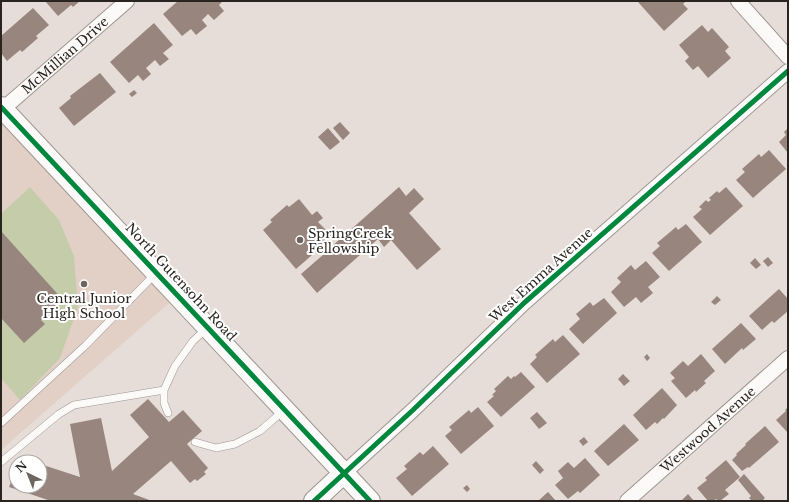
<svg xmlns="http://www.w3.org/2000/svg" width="789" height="502" viewBox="0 0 789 502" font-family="'Libre Baskerville',serif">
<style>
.built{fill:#e2d0c7}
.green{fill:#c5ccaa}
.building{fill:#97857e}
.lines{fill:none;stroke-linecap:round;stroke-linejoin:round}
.lane-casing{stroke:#9d9591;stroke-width:8}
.street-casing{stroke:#9d9591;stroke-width:16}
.secondary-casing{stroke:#9d9591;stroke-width:22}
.lane{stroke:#fbfaf9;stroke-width:7}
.street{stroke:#fbfaf9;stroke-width:14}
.secondary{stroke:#fbfaf9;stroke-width:20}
.cycleway-casing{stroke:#fff;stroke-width:8}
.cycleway{stroke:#00873e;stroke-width:5}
.poi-dot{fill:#6c6560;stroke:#fff;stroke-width:1.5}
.labels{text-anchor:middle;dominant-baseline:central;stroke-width:4;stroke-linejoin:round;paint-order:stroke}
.street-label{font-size:13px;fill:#2a2420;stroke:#fff}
.poi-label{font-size:13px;fill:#2a2420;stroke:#fff;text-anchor:start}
</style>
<rect width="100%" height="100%" fill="#e7ddd8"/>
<path class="built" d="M1,107l177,188 -177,155z"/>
<path class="green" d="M30,187l29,33 15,36 4,51 -18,51 -40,42 -19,-22v-164z"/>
<path class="building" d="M45,1h35l-7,6 -2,-2 -13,11z
M178,1h45l-4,4 5,6 -10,9 -6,-6 -6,6 5,6 -11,9 -5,-6 -9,7 -19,-22z
M639,1h47l-3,3 5,5 -24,22 -26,-29z
M33,8l16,17 -13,11 2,2 -16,14 -2,-2 -13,11 -6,-8v-17z
M154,23l19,22 -10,8 6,6 -9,7 -5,-6 -9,8 5,6 -8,7 -5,-6 -9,8 -19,-21z
M702,25l6,7 4,-4 17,19 -4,4 6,7 -23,20 -10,-12 -5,4 -8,-9 4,-4 -10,-12z
M100,73l16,19 -42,34 -15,-18 12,-10 -1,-2z
M134,90l3,3 -5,4 -3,-3z
M340,122l10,11 -7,7 -10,-12z
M328,128l12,14 -10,8 -12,-13z
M788,128v25l-9,-11 7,-7 -2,-3z
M769,150l17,19 -33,29 -17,-18 9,-8 -3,-3 17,-15 2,3z
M399,187l7,9 8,-8 10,11 -15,14 32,36 -24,21 -26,-30 -7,7 -6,-8 -61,54 -16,-19 23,-20 -5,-5 -23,20 -33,-39 9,-8 -2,-2 17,-15 2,2 10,-8 13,16 5,-4 6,7 -5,4 15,15 -7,6 5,4z
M726,187l17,19 -33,29 -17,-18 9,-8 -3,-2 7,-7 2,2 3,-2 -2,-2 8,-7 2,2z
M686,224l16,18 -33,29 -17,-18 8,-7 -3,-3 19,-16 2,3z
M1,231l62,69 -22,20 4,4 -21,19 -23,-25z
M768,257l5,6 -5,4 -5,-6z
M755,258l6,7 -5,4 -6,-6z
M646,261l14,16 -12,10 5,6 -12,10 -5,-6 -12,10 -13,-15 10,-10 -4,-4 14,-13 4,5z
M779,289l9,10v12l-14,12 -2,-2 -10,9 -13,-14z
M717,296l4,4 -6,5 -4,-3z
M604,298l13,15 -34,31 -14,-15 11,-10 -4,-5 14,-12 3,4z
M741,323l15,16 -13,11 -1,-2 -17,16 -13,-15z
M563,335l17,19 -33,29 -17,-19 7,-7 -2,-2 18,-16 2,3z
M647,354l3,4 -3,3 -3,-4z
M701,354l14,17 -11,10 2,2 -10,9 -1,-2 -9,8 -15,-17 4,-3 -5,-5 13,-12 5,5z
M521,372l14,15 -34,30 -14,-15 7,-6 -2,-1 4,-4 -2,-2 14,-13 3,3 3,-3 1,1z
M623,374l7,7 -6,5 -6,-7z
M662,388l15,17 -13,14 -1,-1 -6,6 -2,-2 -9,8 -13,-15z
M148,399l21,23 14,-12 19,21 -15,13 21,24 -4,4 2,2 -9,7 -2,-2 -5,4 -19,-22 -38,33 19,7h-101l-42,-14 7,-19v18h24v-22l40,13 -10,-53 31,-6 11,53 37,-34 -19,-22z
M478,407l16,19 -33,28 -16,-18 7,-6 -3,-3 20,-17 2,3z
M788,407v26l-12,-13 10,-9 -1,-1z
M537,412l10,11 -8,6 -9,-11z
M624,424l15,16 -31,26 -14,-15z
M765,426l14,16 -30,26 -1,-1 -6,4 -10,-11 5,-5 -1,-1 10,-9 -1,-1z
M584,437l4,5 -5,4 -4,-5z
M433,446l16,18 -37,32 -16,-18 11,-9 -3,-3 16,-14 3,3z
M19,457l15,5h-16z
M585,458l15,17 -20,18 -2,-2 -10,8 -13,-14 8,-7 -5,-7 10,-9 6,6z
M726,460l14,17 -15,13 4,4 -9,7h-2l-2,-2 -3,2h-5l-11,-13 10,-8 -2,-2z
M536,461l8,9 -4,4 -8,-9z
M744,474l21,24 -3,3h-10l-3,-3 2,-2 -13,-16z
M467,485l3,4 -3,3 -4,-4z
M548,492l8,9h-18z
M688,494l6,7h-13z"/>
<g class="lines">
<g class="lane-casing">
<path id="lane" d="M168,413l-4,-10v-13l11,-24 18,-25 14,-13
M1,423l85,-78 70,-72
M195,442l21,6 19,-4 25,-13 23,-20
M1,462l58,-48 15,-9 90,-15"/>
</g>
<g class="street-casing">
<g id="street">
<path d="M738,1l50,56"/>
<path id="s1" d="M3,109l124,-108"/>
<path d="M344,473l69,-63 111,-107 264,-232"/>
<path id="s2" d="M627,501l161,-143"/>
</g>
</g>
<g class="secondary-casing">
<path id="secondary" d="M1,107l369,394
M314,501l30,-28"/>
</g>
<use href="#lane" class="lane"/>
<use href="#street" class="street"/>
<use href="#secondary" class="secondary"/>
<g class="cycleway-casing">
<path id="cycleway" d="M1,107l369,394
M314,501l99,-91 111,-107 264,-232"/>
</g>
<use href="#cycleway" class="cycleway"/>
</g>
<g class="poi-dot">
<circle cx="300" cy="240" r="4"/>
<circle cx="84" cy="284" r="4"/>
</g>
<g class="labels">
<g class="street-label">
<text stroke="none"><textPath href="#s1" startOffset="82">McMillian Drive</textPath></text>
<text transform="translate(541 275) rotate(-42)">West Emma Avenue</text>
<text transform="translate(181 282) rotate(47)">North Gutensohn Road</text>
<text stroke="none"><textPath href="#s2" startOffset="108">Westwood Avenue</textPath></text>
</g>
<g class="poi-label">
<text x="308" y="233">SpringCreek<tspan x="308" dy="15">Fellowship</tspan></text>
<text x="84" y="298" text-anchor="middle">Central Junior<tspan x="84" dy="15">High School</tspan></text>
</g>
</g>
<rect width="789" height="502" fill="none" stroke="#2a2420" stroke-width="4"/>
<g transform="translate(28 474) rotate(317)"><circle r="19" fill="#ffffff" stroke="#aaa7a6"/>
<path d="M0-3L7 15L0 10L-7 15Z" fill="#6c6560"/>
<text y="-6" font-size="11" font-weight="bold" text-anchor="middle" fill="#2a2420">N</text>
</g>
</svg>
